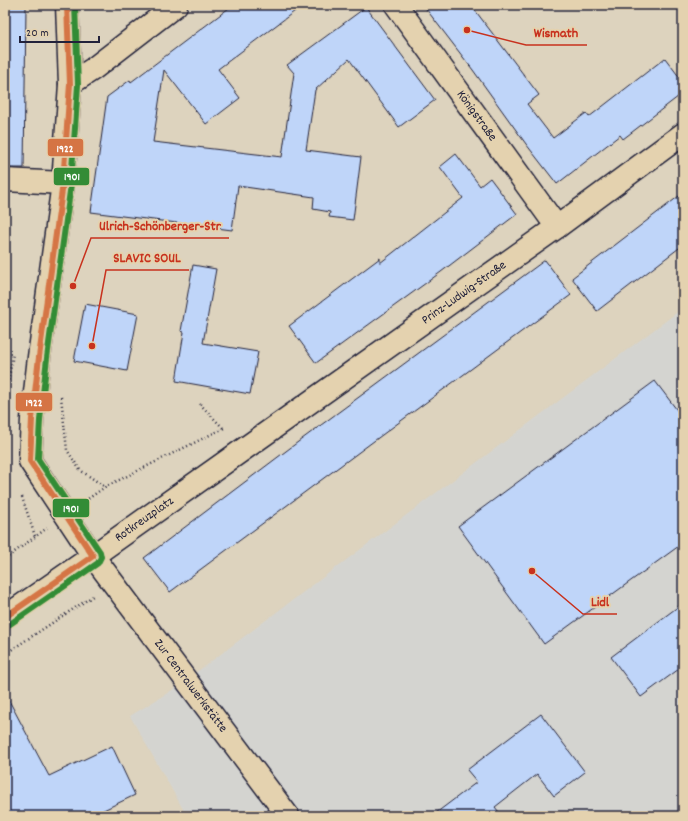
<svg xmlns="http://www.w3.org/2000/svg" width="688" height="821" viewBox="0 0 688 821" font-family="Dekko,sans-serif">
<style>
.built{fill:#d4d4d0}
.building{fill:#bfd5f9;stroke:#22223b}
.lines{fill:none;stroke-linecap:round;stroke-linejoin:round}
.street-casing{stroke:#22223b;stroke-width:25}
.secondary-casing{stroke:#22223b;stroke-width:25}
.path{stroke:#22223b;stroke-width:2.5;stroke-dasharray:1 3;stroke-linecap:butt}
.street{stroke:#e4d2af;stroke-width:22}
.secondary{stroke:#e4d2af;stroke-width:22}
.bus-1-casing{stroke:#e4d2af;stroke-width:9}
.bus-2-casing{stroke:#e4d2af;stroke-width:9}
.bus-1{stroke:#d57444;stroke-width:6}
.bus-2{stroke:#338c36;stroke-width:6}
.labels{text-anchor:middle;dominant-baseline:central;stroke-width:4;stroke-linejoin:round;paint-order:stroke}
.street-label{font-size:13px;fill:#22223b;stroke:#e4d2af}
.leader{fill:none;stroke:#c8321e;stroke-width:1.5}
.callout-dot{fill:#c8321e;stroke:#e4d2af;stroke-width:1.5}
.callout-label{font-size:14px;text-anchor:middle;font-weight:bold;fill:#c8321e;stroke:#e4d2af;stroke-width:4;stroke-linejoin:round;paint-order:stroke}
.line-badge{stroke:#e4d2af;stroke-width:1.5}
.badge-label{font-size:11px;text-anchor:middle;font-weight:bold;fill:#fff}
</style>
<rect width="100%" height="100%" fill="#ddd3be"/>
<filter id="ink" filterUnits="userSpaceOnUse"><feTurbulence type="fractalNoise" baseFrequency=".025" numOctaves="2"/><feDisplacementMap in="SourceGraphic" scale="8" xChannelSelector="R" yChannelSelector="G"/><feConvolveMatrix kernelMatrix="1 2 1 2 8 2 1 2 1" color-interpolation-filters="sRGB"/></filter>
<g filter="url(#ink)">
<path class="built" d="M683,308v508h-496l-57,-100 44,-27z"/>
<path class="building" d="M5,5h21l-2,163h-19z
M233,5h70l-85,64 22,29 -34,26 -42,-54 -11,72 129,15 12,-84 -7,-8 79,-58 69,93 -36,27 -50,-68 -34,31 -9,60 55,7 -8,63 -24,-3 1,-5 -17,-3 1,-12 -76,-11 -6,44 -141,-18 16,-115 23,-17 1,2z
M423,5h48l68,90 -12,9 26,34 33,-25 3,4 76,-59 18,24v11l-60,46 -3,-4 -63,49 -31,-40 -53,-74z
M456,154l24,32 10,-8 27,36 -76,58 -125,91 -27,-37 91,-68v5l83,-65 -23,-31z
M683,193v52l-86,66 -25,-33z
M545,260l26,35 -401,297 -26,-34 154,-116z
M193,265l23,4 -13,74 55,9 -8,42 -74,-13 8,-49 -3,-1z
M85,304l53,10 -11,57 -53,-10z
M655,381l28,37v125l-139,101 -86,-118z
M683,603v63l-42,31 -30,-40z
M5,693l44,83 63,-30 23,49 -44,21h-86z
M541,714l44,58 -31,24 -17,-22 -42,33 7,9h-70l45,-34 -10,-12z"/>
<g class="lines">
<g class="street-casing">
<g id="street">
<path id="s1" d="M67,5l3,79 -7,99 -24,174 -7,62 -2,42 63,95 195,260"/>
<path id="s2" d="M396,5l161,222"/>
<path d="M70,84l23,-15 83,-64"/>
<path d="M5,180l58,3"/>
</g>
</g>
<g class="secondary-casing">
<g id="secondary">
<path id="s3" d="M5,617l88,-61 464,-329 126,-93"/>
</g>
</g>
<path class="path" d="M61,397l6,53 13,20 25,17
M5,400l8,-46
M200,404l24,25
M22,497l13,39
M85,501l20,-14 119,-59
M5,559l42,-31
M5,654l88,-58"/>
<use href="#street" class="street"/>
<use href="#secondary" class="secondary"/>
<g class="bus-1-casing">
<path id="bus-1" d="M67,5l3,79 -7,99 -24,174 -7,62 -2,42 63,95
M5,617l88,-61"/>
</g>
<g class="bus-2-casing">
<path id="bus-2" d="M10,624l88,-61 3,-6 -1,-5 -62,-93 2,-39 7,-62 24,-174 7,-99 -3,-80"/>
</g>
<use href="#bus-1" class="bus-1"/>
<use href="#bus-2" class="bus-2"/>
</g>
</g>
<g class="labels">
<g class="street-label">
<text stroke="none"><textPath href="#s2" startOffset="137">Königstraße</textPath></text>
<text stroke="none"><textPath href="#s3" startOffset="562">Prinz-Ludwig-Straße</textPath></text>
<text stroke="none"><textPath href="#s3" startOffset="170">Rotkreuzplatz</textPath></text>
<text stroke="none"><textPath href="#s1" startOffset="735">Zur Centralwerkstätte</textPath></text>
</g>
</g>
<path class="leader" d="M467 30L526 45H587M73 286L91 238H229M92 346L106 270H189M532 571L583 614H617"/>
<g class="callout-dot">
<circle cx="467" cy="30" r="4"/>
<circle cx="73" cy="286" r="4"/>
<circle cx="92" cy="346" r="4"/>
<circle cx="532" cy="571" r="4"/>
</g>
<g class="callout-label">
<text x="556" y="37">Wismath</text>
<text x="160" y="230">Ulrich-Schönberger-Str</text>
<text x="147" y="262">SLAVIC SOUL</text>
<text x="600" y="606">Lidl</text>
</g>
<g class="line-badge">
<rect x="47" y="138" width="37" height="19" rx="4" fill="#d57444"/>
<rect x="53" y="167" width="37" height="19" rx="4" fill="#338c36"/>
<rect x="15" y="392" width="38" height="20" rx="4" fill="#d57444"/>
<rect x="52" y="498" width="38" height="20" rx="4" fill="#338c36"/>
</g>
<g class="badge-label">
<text x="65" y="152">1922</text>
<text x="72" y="180">1901</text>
<text x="34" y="406">1922</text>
<text x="71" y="512">1901</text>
</g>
<rect width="688" height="821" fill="none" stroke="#e4d2af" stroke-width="20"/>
<rect x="10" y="10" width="668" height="801" fill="none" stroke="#22223b" stroke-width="1.5" filter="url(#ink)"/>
<path d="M20 36v6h79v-6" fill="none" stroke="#22223b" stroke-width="2"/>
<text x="26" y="36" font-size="12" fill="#22223b" stroke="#e4d2af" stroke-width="3" paint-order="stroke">20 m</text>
</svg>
